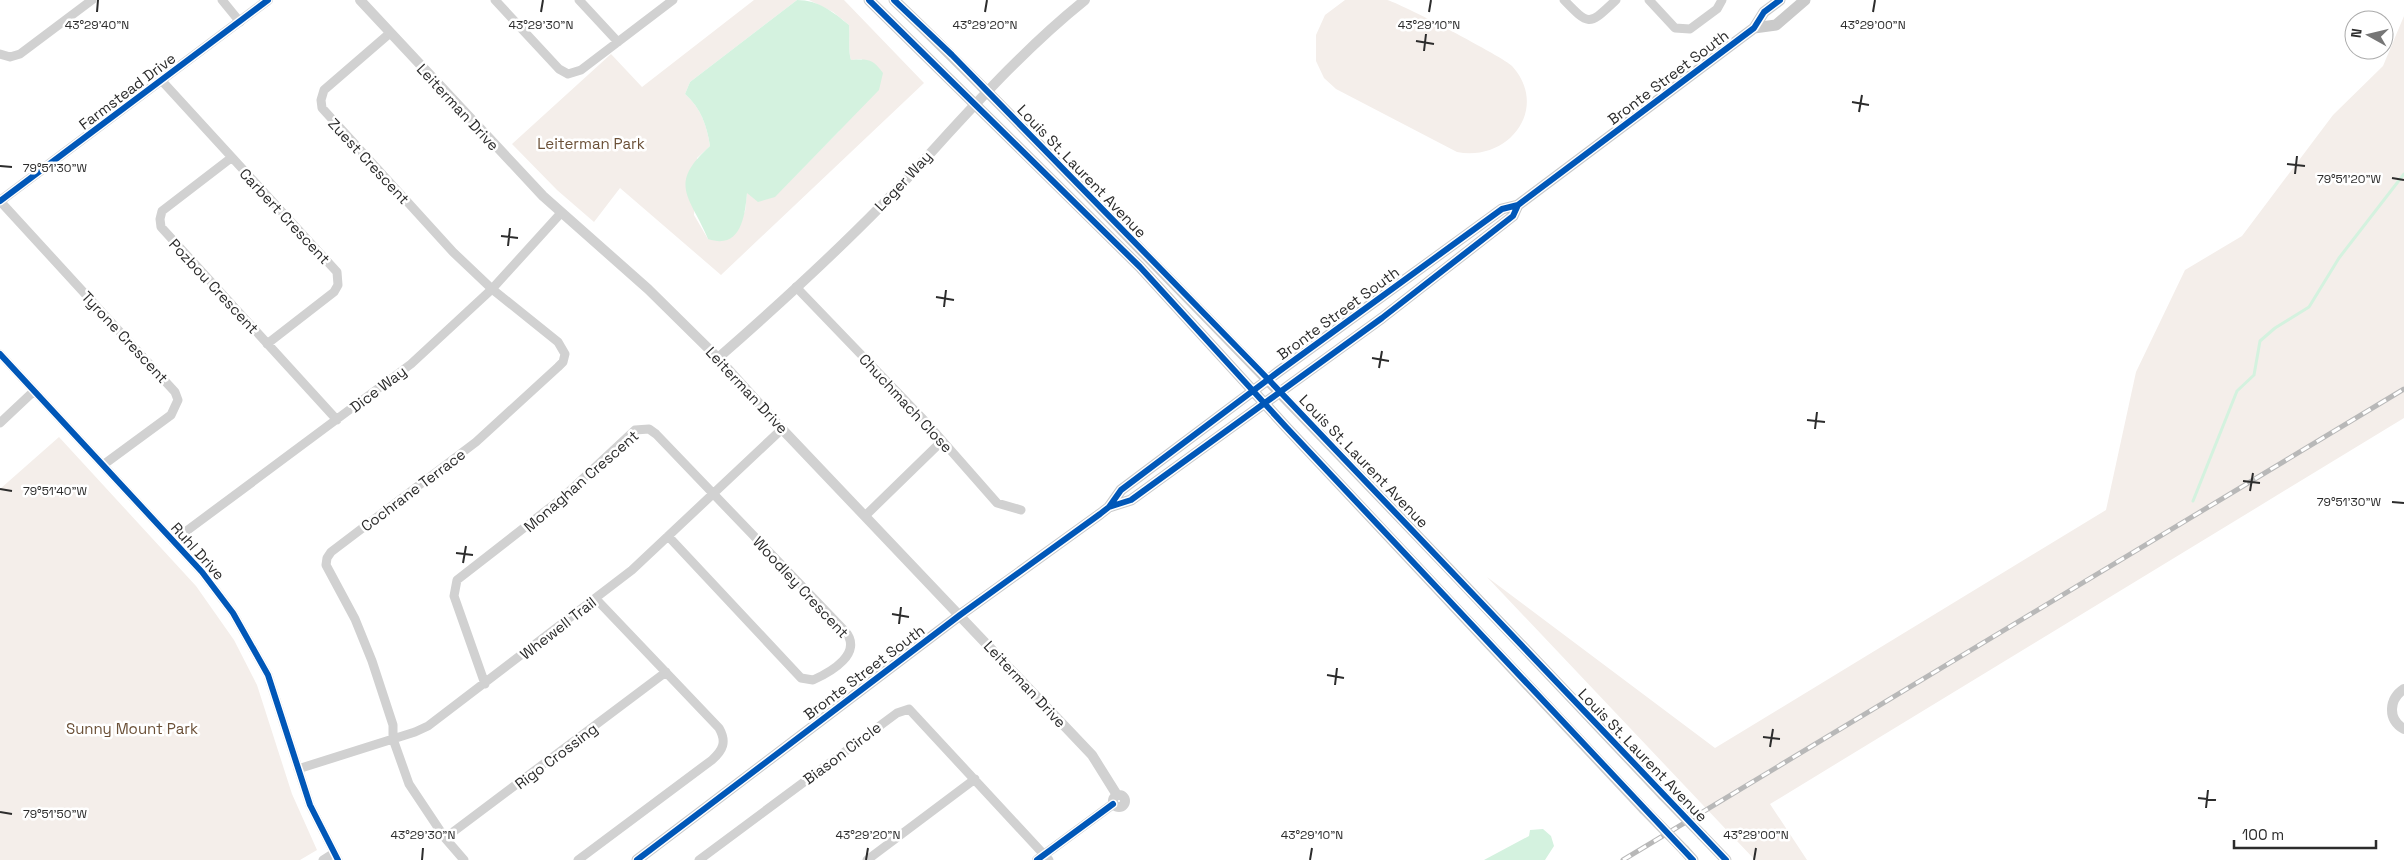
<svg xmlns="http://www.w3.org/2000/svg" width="2404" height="860" viewBox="0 0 2404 860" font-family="'Space Grotesk',sans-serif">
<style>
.green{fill:#f4eeea}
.water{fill:#d4f2df}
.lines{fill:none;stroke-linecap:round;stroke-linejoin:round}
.stream{stroke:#d4f2df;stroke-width:3}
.minor{stroke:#d1d1d1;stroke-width:9}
.tertiary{stroke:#d1d1d1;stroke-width:10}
.secondary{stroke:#cacaca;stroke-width:11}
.rail-casing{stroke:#b8b8b8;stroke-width:5}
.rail{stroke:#fff;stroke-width:3;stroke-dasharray:9;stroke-linecap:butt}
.secondary-bridge{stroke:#cacaca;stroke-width:11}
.cycleway-casing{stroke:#fff;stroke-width:9}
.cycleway{stroke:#0057b8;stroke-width:6}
.ticks{fill:none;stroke:#2c2c2c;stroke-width:2}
.labels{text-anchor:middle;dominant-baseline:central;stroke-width:5;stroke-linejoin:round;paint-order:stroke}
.street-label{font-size:15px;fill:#2c2c2c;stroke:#fff}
.park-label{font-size:15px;fill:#6b5037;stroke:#fff}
.ticks-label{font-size:12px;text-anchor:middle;fill:#2c2c2c;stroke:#fff;stroke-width:5;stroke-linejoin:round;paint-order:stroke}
</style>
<rect width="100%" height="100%" fill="#fff"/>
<path class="green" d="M754,0h43l-107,82 -5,12c16,14 22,32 25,52l-13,12 -3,57 14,24 37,-27 2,-20 28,4 64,-65 23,-72 -11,1c-3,-8 -1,-24 -2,-35l-16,-13 -24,-12h35l80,83 -203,192 -101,-87 -26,34 -37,-32 -45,-46 99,-90 31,33z
M1345,0c13,0 29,0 42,0 11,2 118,58 125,66 38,42 -3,96 -55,86l-121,-63 -12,-11 -8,-17v-26l9,-20z
M2404,16v402l-634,386 37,56h-52l-268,-283 228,171 391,-238 30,-138 49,-102 57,-34 91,-121 50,-49z
M59,437l137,149 38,54 23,45 35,109 25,56 -17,10h-300v-371z"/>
<path class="water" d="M797,0c22,0 36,12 52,25 1,11 -1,27 2,35 17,-1 22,-1 32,13l-4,17 -104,107 -17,5 -11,-9c-2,23 -6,57 -39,46 -18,-43 -41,-54 2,-93 -3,-20 -9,-38 -25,-52l5,-12z
M1543,829l8,7 3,10 -9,14h-61l45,-24 1,-6z"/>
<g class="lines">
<path class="stream" d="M2193,501l44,-110 17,-16 6,-34 15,-13 34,-21 30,-49 65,-84"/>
<path class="minor" d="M222,0l18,22
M495,0l64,69 9,5 13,-4 92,-70
M579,0l39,42
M1564,0c26,27 25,25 52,0
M1649,0l26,28 15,1 27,-20 5,-9
M390,33l-66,57 -3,10 1,8 131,144 39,37 66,53 7,12 -2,8 -5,5 -82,75 -145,110 -4,6 -1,7 29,54 17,42 21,64v14l16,45 36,54 19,22
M0,54l10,3 10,-3 72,-54
M162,81l175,191 1,13 -4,7 -67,52
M231,158l-69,53 -2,8 1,8 176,193
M0,201l175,191 3,8 -7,15 -68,50
M796,287l128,133 73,83 24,7
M0,354l202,218 31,41 35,62 42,130 28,55
M0,423l34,-32
M866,515l76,-74
M173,541l238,-177 81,-75 69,-76
M485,684l-31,-88 3,-16 104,-81 74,-69 14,-1 7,5 189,197c19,22 -14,41 -32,49l-12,-2 -133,-142
M298,769l117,-37 13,-6 204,-156 150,-141
M445,838l221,-166
M323,860l11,-7
M578,860l134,-100c11,-10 15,-18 7,-32l-123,-129
M699,860l198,-147 12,-4 140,151
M867,860l108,-81"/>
<path class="tertiary" d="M360,0l183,196 105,93 70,69 64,71 310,326 25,40
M0,201l268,-201
M718,358c56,-49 112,-100 164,-153 67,-70 128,-145 203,-205
M2404,689c-15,10 -17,30 0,40
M1113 801a6 6 0 1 1 12 0a6 6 0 1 1-12 0Z
M1037,860l76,-56"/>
<path class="secondary" d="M869,0l271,267 146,160 358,382
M894,0c86,82 168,168 250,253 175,179 348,360 519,542
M1754,28l22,-3 29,-25
M1109,507l22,-7 251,-182 131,-102 5,-11
M1702,835l24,25
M1684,850l9,10
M637,860l323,-245 140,-101 9,-7 12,-17 157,-118 224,-163 16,-4 236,-177 10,-16 16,-12"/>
<g class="rail-casing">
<path id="rail" d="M1623,860l781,-471"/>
</g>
<use href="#rail" class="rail"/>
<path class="secondary-bridge" d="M1663,795l39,40
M1644,809l40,41"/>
<g class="cycleway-casing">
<path id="cycleway" d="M869,0l271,267 146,160 407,433
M894,0l58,55 317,325 457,480
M0,201l268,-201
M0,354l202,218 31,41 35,62 42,130 28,55
M1109,507l22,-7 251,-182 131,-102 5,-11
M637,860l323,-245 140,-101 9,-7 12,-17 157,-118 224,-163 16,-4 236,-177 10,-16 16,-12
M1037,860l76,-56"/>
</g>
<use href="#cycleway" class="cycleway"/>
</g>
<path class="ticks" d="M97,12l1,-12M541,12l2,-12M985,12l2,-12M1429,12l2,-12M1873,12l2,-12M1416,41l18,3M1424,51l2,-17M1852,102l17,3M1859,112l3,-17M2287,164l18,2M0,166l12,1M2295,174l2,-18M2392,178l12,2M501,236l17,2M508,246l2,-18M936,297l18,3M944,307l2,-17M1372,358l17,3M1379,368l3,-17M1807,420l18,2M1815,429l2,-17M2243,481l17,2M0,489l12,2M2250,491l3,-18M2392,502l12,1M456,553l17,2M463,563l3,-17M892,614l17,3M899,624l2,-17M1327,675l17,3M1335,685l2,-17M1763,737l17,2M1770,747l3,-18M2198,798l18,2M2206,808l2,-18M0,812l12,2M422,860l1,-12M866,860l2,-12M1310,860l2,-12M1754,860l2,-12"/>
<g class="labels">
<g class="street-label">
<text transform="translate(1668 77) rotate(-37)">Bronte Street South</text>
<text transform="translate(127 91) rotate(-37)">Farmstead Drive</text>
<text transform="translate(458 107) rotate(47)">Leiterman Drive</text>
<text transform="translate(369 161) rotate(47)">Zuest Crescent</text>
<text transform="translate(1082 171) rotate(46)">Louis St. Laurent Avenue</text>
<text transform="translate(903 181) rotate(-47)">Leger Way</text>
<text transform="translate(285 216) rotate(47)">Carbert Crescent</text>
<text transform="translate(214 286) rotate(47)">Pozbou Crescent</text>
<text transform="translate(1338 313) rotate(-36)">Bronte Street South</text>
<text transform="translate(125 337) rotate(47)">Tyrone Crescent</text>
<text transform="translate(378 389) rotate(-37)">Dice Way</text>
<text transform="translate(747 390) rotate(47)">Leiterman Drive</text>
<text transform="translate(906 403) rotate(47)">Chuchmach Close</text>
<text transform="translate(1364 461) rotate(46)">Louis St. Laurent Avenue</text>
<text transform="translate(581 481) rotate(-41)">Monaghan Crescent</text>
<text transform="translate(413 490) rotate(-37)">Cochrane Terrace</text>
<text transform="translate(198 551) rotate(48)">Ruhl Drive</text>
<text transform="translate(801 587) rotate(47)">Woodley Crescent</text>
<text transform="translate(558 628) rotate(-38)">Whewell Trail</text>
<text transform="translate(864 672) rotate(-37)">Bronte Street South</text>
<text transform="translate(1025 684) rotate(47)">Leiterman Drive</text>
<text transform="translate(842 753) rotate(-37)">Biason Circle</text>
<text transform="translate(1643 755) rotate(46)">Louis St. Laurent Avenue</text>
<text transform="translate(556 756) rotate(-37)">Rigo Crossing</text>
</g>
<g class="park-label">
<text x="591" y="143">Leiterman Park</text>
<text x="132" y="728">Sunny Mount Park</text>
</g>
</g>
<g class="ticks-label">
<text x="97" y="29">43°29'40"N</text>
<text x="541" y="29">43°29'30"N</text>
<text x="985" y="29">43°29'20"N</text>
<text x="1429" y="29">43°29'10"N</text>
<text x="1873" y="29">43°29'00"N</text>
<text x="55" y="172">79°51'30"W</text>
<text x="2349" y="183">79°51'20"W</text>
<text x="55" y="495">79°51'40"W</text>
<text x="2349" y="506">79°51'30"W</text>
<text x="55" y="818">79°51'50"W</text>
<text x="423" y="839">43°29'30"N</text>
<text x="868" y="839">43°29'20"N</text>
<text x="1312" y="839">43°29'10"N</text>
<text x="1756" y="839">43°29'00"N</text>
</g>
<g transform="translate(2369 35) rotate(278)"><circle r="24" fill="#ffffff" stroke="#ababab"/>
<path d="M0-4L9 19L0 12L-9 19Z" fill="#767676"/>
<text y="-8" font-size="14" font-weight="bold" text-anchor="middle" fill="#2c2c2c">N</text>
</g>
<path d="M2234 840v8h142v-8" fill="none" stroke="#2c2c2c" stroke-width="2.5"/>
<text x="2242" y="840" font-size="15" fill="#2c2c2c" stroke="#ffffff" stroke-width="4" paint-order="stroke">100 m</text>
</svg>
